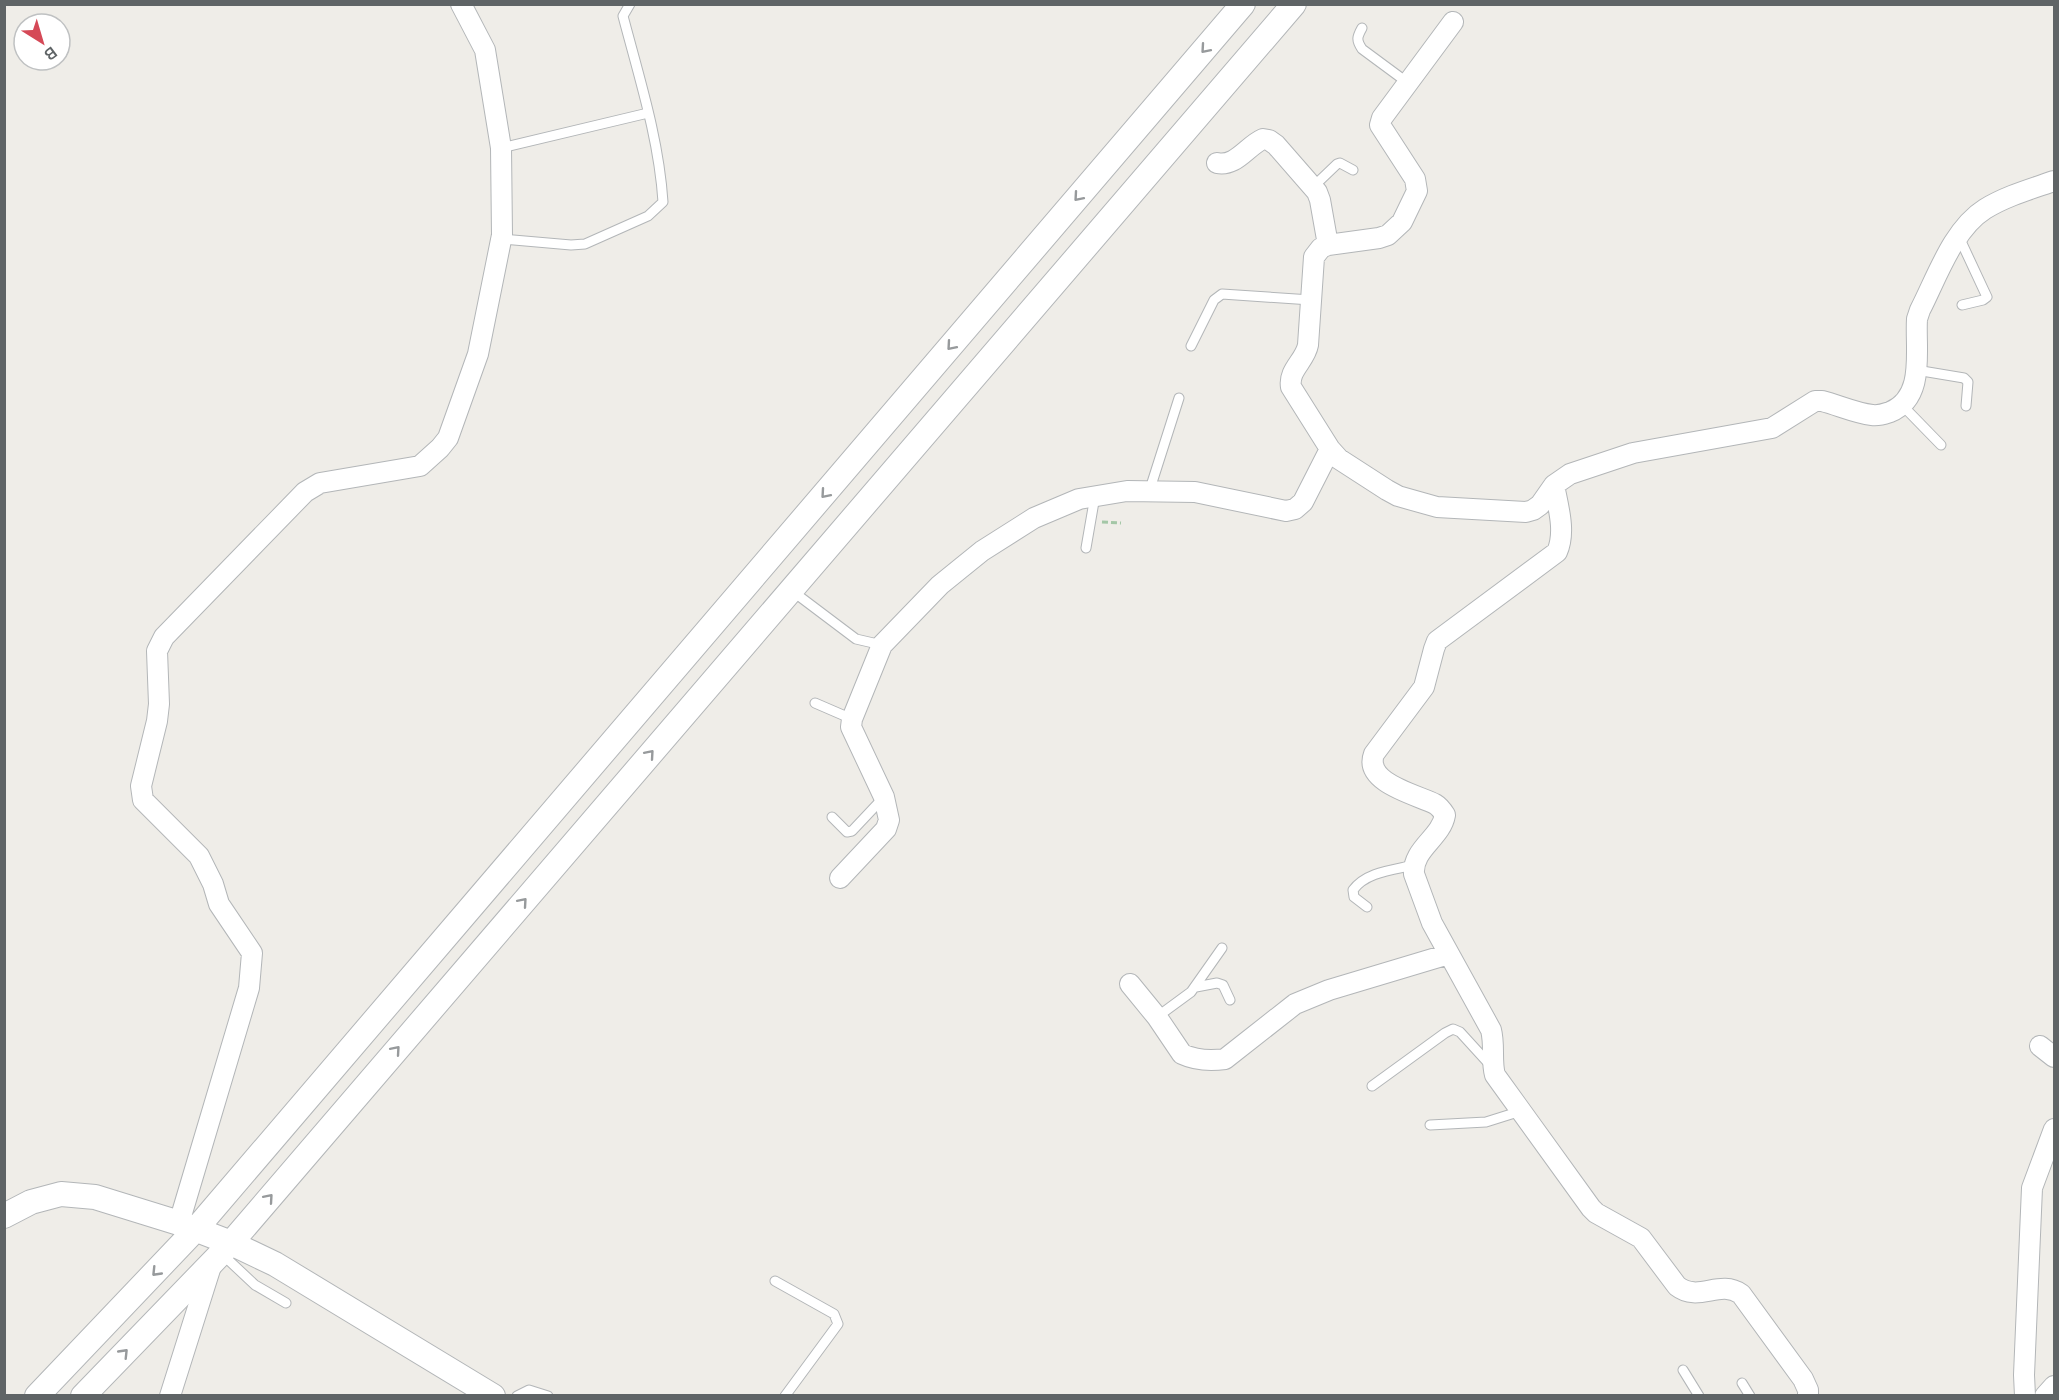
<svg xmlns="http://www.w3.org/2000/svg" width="2059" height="1400" viewBox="0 0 2059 1400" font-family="Mulish,sans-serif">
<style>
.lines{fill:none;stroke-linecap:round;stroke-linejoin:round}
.service-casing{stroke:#b3b6b8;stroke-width:11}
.minor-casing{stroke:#b3b6b8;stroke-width:22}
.tertiary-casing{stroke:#b3b6b8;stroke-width:26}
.path{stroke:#a4c7a7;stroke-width:3;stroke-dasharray:6 3;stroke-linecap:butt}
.service{stroke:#fff;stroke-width:9}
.minor{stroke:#fff;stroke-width:20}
.tertiary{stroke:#fff;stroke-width:24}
.oneway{stroke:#979a9c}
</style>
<rect width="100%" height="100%" fill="#efede8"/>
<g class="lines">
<g class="service-casing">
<path id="service" d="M1362,28c-5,9 -6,12 0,21l46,34
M501,148l147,-35
M1314,186l23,-22 3,-1 13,7
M1959,237l28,60 -4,3 -21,5
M502,239l69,6 14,-1 63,-28 15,-14c-4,-63 -24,-125 -40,-186l7,-12
M1191,346l23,-46 8,-6 89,6
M1916,370l48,8 4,4 -2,24
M1902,405l39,40
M1149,492l30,-94
M1086,548l9,-52
M791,590l65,49 26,6
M815,703l37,16
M832,817l15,15 5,-1 32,-34
M1367,907l-13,-10 -1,-7c13,-18 40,-20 61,-25
M1196,987l21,-4 6,2 7,15
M1157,1017l34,-25 31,-44
M1372,1086l73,-53 8,-4 7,3 31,34
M1430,1125l56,-3 35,-11
M222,1254l33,31 31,18
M775,1281l59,33 4,10 -53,72
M1683,1370l16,26
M1742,1383l8,13
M517,1396l12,-6 19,6"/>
</g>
<g class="minor-casing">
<path id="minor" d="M1453,22l-71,96 -2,7 35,54 2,12 -15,31 -14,13 -9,3 -51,7 -7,3 -7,9 -6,88c-3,16 -20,25 -17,42l39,62 9,10 48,31 11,6 39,11 89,5 7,-2 7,-5 14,-20 16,-11 63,-21 139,-25 43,-27h7c16,4 33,12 50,14 7,1 12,-1 18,-3 36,-15 25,-62 27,-93l3,-9c17,-33 33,-81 65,-101 21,-13 46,-20 69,-28
M1217,163c19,4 30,-17 46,-24l6,1 7,5 41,47 3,8 8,45
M1554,485c4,21 12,47 3,67l-120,89 -3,8 -10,38 -50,67c-11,29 44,41 61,50 5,3 7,6 10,11 -4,23 -33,34 -31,59l18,49 59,107c4,15 0,31 4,45l96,133 5,5 45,25 36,48c22,17 42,-7 64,8l62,85 5,11v6
M840,878l46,-49 3,-9 -5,-23 -33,-70 1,-8 30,-74 58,-60 42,-34 52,-33 45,-19 48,-8 68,1 91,19 9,-2 8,-7 27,-53
M1130,984l27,33 25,37c13,6 29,7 43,5l70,-55 34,-14 120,-36
M2040,1046l14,11
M179,1223l70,-235 3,-35 -33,-49 -6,-20 -14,-28 -56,-56 -2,-14 16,-65 2,-17 -2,-53 7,-14 141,-145 15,-9 100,-17 20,-18 8,-10 30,-84 24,-119 -1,-87 -16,-98 -24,-46
M170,1396l42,-133
M2025,1396l-1,-21 8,-187 22,-59
M2045,1396l9,-10"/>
</g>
<g class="tertiary-casing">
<path id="tertiary" d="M4,1216l27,-14 30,-8 34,3 84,26 52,20 44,21 218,132
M37,1396l159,-167 1047,-1225
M83,1396l148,-153 1063,-1239"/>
</g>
<path class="path" d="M1102,522l19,1"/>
<use href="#service" class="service"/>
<use href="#minor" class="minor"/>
<use href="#tertiary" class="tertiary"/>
</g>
<defs><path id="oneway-chevron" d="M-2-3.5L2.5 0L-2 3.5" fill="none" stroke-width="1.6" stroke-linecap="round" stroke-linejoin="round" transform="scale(1.5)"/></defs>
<g class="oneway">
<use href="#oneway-chevron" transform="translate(1205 49) rotate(131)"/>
<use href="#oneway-chevron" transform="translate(1078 197) rotate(131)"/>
<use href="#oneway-chevron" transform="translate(951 346) rotate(131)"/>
<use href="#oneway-chevron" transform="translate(825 494) rotate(131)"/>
<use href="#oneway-chevron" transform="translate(650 754) rotate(-49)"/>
<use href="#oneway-chevron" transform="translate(523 902) rotate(-49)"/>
<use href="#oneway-chevron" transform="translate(396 1050) rotate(-49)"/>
<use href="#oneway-chevron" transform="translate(269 1198) rotate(-49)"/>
<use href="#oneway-chevron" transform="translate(156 1272) rotate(134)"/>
<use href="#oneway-chevron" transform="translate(124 1353) rotate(-46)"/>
</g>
<rect width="2059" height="1400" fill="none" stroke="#5f6466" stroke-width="12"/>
<g transform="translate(42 42) rotate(143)"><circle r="28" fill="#ffffff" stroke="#bfc1c2" stroke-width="1.5"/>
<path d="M0-4.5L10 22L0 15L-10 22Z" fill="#d54957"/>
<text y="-9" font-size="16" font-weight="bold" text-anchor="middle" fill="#5f6466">B</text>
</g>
</svg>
